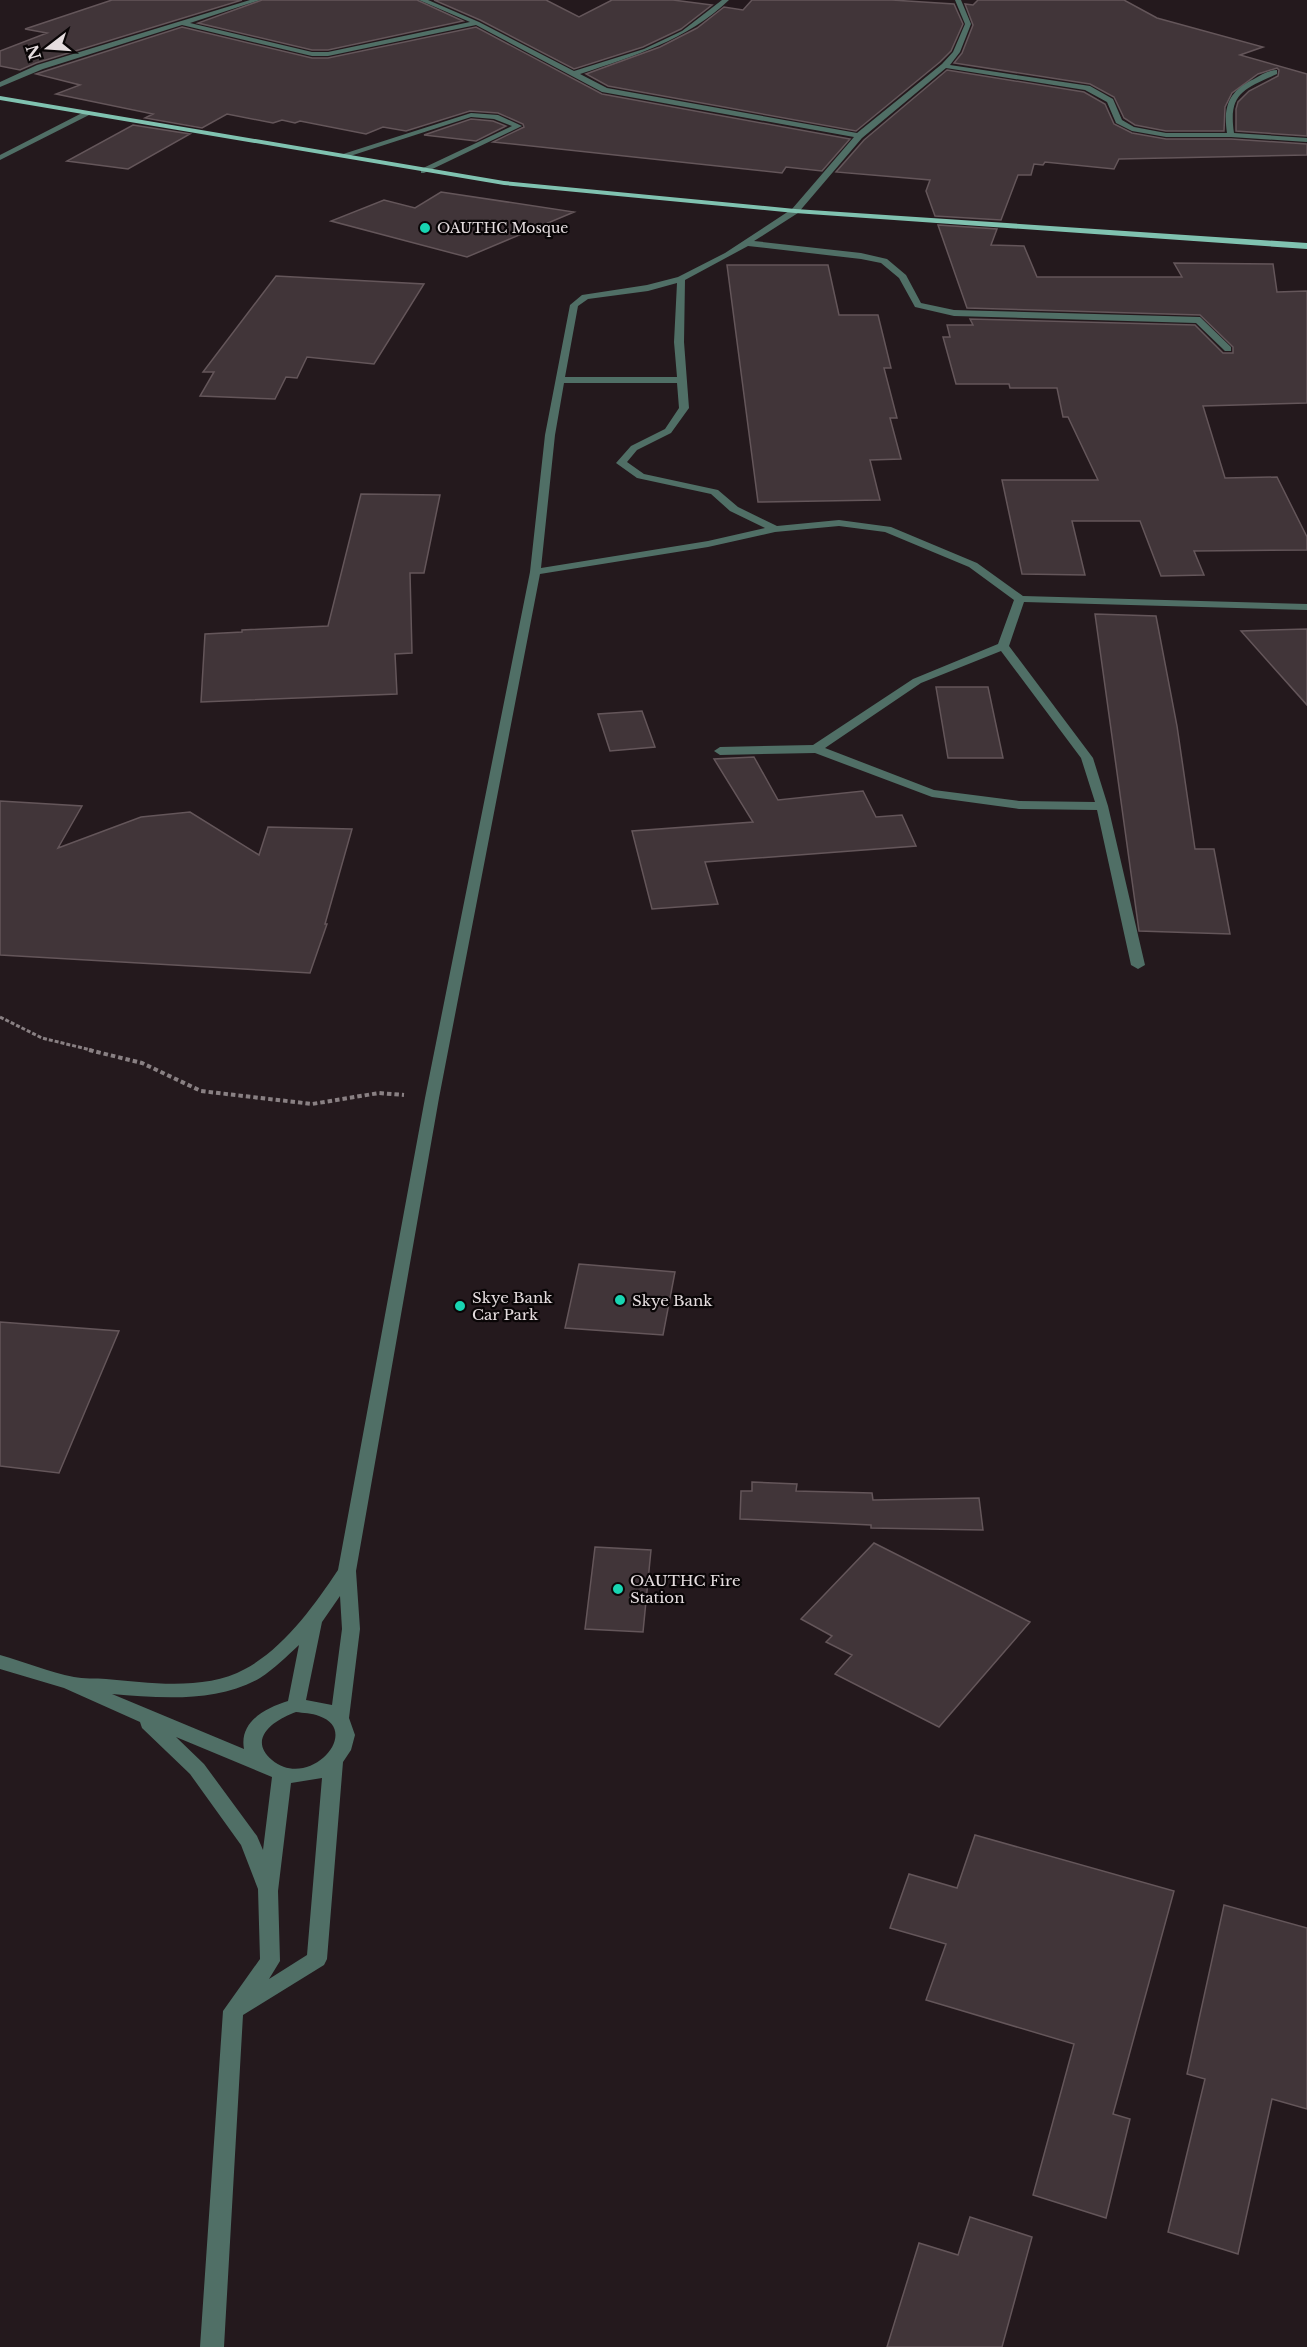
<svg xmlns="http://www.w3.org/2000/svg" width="1307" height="2347" viewBox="0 0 1307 2347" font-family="'Libre Baskerville',serif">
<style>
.building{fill:#413539;stroke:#64565a;stroke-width:1.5}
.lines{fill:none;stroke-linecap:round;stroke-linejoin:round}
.path-far1{stroke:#898083;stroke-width:3;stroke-dasharray:4 2;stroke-linecap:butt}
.path{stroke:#898083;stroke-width:4;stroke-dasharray:4.5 3;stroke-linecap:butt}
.minor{fill:#506f66;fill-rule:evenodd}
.major{fill:#80c2b0;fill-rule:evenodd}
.poi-dot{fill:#18d5b2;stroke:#0a0607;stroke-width:2}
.labels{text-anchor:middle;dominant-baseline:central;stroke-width:4.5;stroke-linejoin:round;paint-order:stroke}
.far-poi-label{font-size:14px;fill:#e5dddf;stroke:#0a0607;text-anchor:start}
.poi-label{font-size:15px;fill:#e5dddf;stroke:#0a0607;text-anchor:start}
</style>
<rect width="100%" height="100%" fill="#24191d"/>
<path class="building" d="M112,0h130l-206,63 -16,7 -20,-4v-15l47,-18 -22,-4z
M262,0h155l46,21 -135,29h-16l-114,-27z
M434,0h112l33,17 33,-17h61l39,5 -31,24 -38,18 -69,22 -94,-49z
M752,0h140l62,4 9,20 -12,27 -11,11 -84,69 -248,-45 -22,-12 74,-27 37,-19 27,-21 19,3z
M978,0h146l33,18 106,29 -23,8 67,19v62l-71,-5v-22l2,-7 11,-11 29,-15 1,-6 -2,-2 -19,6 -26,19 -7,14 -1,24h-58l-31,-6 -11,-7 -10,-21 -24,-13 -136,-21 8,-10 11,-28 -8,-21 8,1z
M182,27l130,31h16l148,-31 126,67 248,45 -28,32 -36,-4 -4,6 -289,-31 31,-15 -1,-3 -25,-11 -28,-2 -64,20 -23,-4 -17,7 -66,-13 -5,2 -13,-3 -9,3 -46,-9 -25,14 -57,-10 8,-4 -97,-20 24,-9 -44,-11z
M947,70l137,22 21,12 9,20 18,9 34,6h65l76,5v11l-188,4 -5,10 -69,-7 -2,3 -9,-1 -3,11h-13l-17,45 -66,-4 -9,-25 4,-11 -94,-8 28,-32z
M471,119l22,2 13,5 -30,15 -52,-6z
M133,125l57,9 -62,35 -61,-8z
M441,192l133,20 -107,45 -136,-36 53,-21 31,8z
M938,225l59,4 -6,16 33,1 13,31h145l-8,-14 99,1 4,28 30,-1v112l-104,3 22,72 52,-1 30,60v13l-113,1 10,24 -43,1 -21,-55h-68l13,54 -63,-1 -20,-94h96l-30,-63h-5l-6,-29h-47l-1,-4h-53l-13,-47h7l-3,-12h26l-3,-6 225,6 28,28h10v-6l-33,-32 -233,-7z
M727,265h101l11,50h39l13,53h-7l13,50h-7l11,41 -31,1 10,40 -122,2z
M276,276l148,8 -50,80 -67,-7 -10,21 -11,-1 -11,22 -75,-3 14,-24h-11z
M361,494l79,1 -16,78h-14l2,80 -17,1 2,40 -196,8 4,-68 37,-2v-2l86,-4z
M1095,614l61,2 21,110 18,123h19l16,85 -91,-3z
M1307,629v76l-66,-74z
M936,687h52l15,71h-55z
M642,711l13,36 -45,4 -12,-37z
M754,757l24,43 85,-9 13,26 26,-2 14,31 -211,16 13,42 -66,5 -20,-78 121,-9 -39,-63z
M0,801l82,5 -24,42 83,-31 49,-5 69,43 9,-28 84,2 -27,95h2l-17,49 -310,-18z
M579,1264l96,8 -12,63 -98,-7z
M0,1322l119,9 -60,142 -59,-7z
M752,1482l45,2 -1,7 76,2 1,7 106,-2 4,32 -112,-2v-3l-131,-6 1,-28h11z
M874,1543l156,79 -91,105 -104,-53 17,-19 -26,-13 6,-6 -31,-17z
M595,1547l56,3 -8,82 -58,-3z
M975,1835l199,56 -61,223 17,5 -24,99 -73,-23 41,-151 -148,-44 20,-56 -56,-16 19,-54 48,14z
M1224,1905l83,23v181l-35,-10 -34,155 -70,-22 37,-153 -18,-5z
M970,2217l62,20 -30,110h-115l32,-104 39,12z"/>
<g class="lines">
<path class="path-far1" d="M0,1017l42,21 53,13"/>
<path class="path" d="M89,1050l53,13 59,28 111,13 67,-11 25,2"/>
<path class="minor" d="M250,0h10l-70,23 122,29h16l142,-30 -51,-22h9l51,22 95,49 70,-22 38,-18 40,-31h7c-42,40 -95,56 -149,74l27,14 250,45 85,-69 11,-12 12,-28 -10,-24h6l10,24 -11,28 -10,13 140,21 23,13 9,21 12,7 32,6h61c-4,-27 2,-42 27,-54 7,-4 15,-9 23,-9v4c-33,15 -49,19 -43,59l73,5v4l-76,-5h-65l-34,-6 -16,-8 -9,-21 -22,-12 -139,-22 -84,70 -64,75 -44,28 107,12 26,6 19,16 15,28 33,7 246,7 31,30v4h-6l-29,-28 -242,-7 -39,-9 -16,-29 -18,-15 -20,-4 -113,-13 -63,34 -1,62 5,66 -18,25 -34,17 -10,12 17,12 74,16 20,17 39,19 62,-6 52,7 86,36 46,33 284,8v6l-283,-8 -15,44 84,112 15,48 37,159 -7,4 -7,-4 -34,-155 -78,-1 -87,-12 -117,-44 -95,2 -6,-4 6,-4 93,-2 100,-66 85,-35 16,-44 -45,-33 -84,-35 -46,-6 -64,6 -67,15 -168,27 -101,524 -83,473 4,58 -11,89 6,17 -4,15 -8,12 -16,197 -3,6 -81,50 -19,332h-24l23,-336 37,-52 -2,-70 -17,-44 -51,-71 -48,-46 -2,-6 -76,-34 -64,-19v-14c25,7 49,17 74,22 9,2 22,1 32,2 44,4 99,12 139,-10 39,-21 69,-63 93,-99l87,-472 105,-526 15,-137 25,-130 12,-10 65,-10 31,-8 47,-24 67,-44 62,-72 -252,-45 -126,-67 -148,31h-16l-130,-31 -139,44 -43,18v-5l37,-17zM677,283l-3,59 3,35h-112l13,-71 10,-7 60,-8zM564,383h113l2,25 -14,21 -34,17 -15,17 21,15 74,16 19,17 35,17 -57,13 -167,27 14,-133zM1001,651l80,107 14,44 -76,-1 -85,-11 -109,-42 96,-65zM340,1596l2,33 -10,76 -26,-5 16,-78zM299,1645l-11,56c-23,7 -49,21 -44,48l-132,-55c48,4 105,9 148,-16 14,-9 27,-22 39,-33zM296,1712c7,1 16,1 23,4 44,15 -10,75 -47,44 -26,-22 4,-41 24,-48zM176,1737l96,40 -9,73 -6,-14 -53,-72zM322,1778l-15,177 -38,24 11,-18 -2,-70 13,-108z
M86,111l7,2 -93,47v-5z
M471,113l27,2 24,11 -98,47h-3v-4l91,-43 -18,-7 -23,-2 -124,40 -7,-2z"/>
<path class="major" d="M0,96l504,85 291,28 512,34v6l-512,-36 -291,-28 -504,-85z"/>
</g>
<g class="poi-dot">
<circle cx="425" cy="228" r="6"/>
<circle cx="620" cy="1300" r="6"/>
<circle cx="460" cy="1306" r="6"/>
<circle cx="618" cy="1589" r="6"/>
</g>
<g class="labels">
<g class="far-poi-label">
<text x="437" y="228">OAUTHC Mosque</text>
</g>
<g class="poi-label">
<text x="472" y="1297">Skye Bank<tspan x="472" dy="17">Car Park</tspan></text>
<text x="632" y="1300">Skye Bank</text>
<text x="630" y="1580">OAUTHC Fire<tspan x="630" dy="17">Station</tspan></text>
</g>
</g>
<g transform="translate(48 48) rotate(253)" stroke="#0a0607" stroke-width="4.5" paint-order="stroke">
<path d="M0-4.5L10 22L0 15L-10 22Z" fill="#e5dddf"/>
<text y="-9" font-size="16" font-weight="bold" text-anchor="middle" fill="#e5dddf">N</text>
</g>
</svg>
